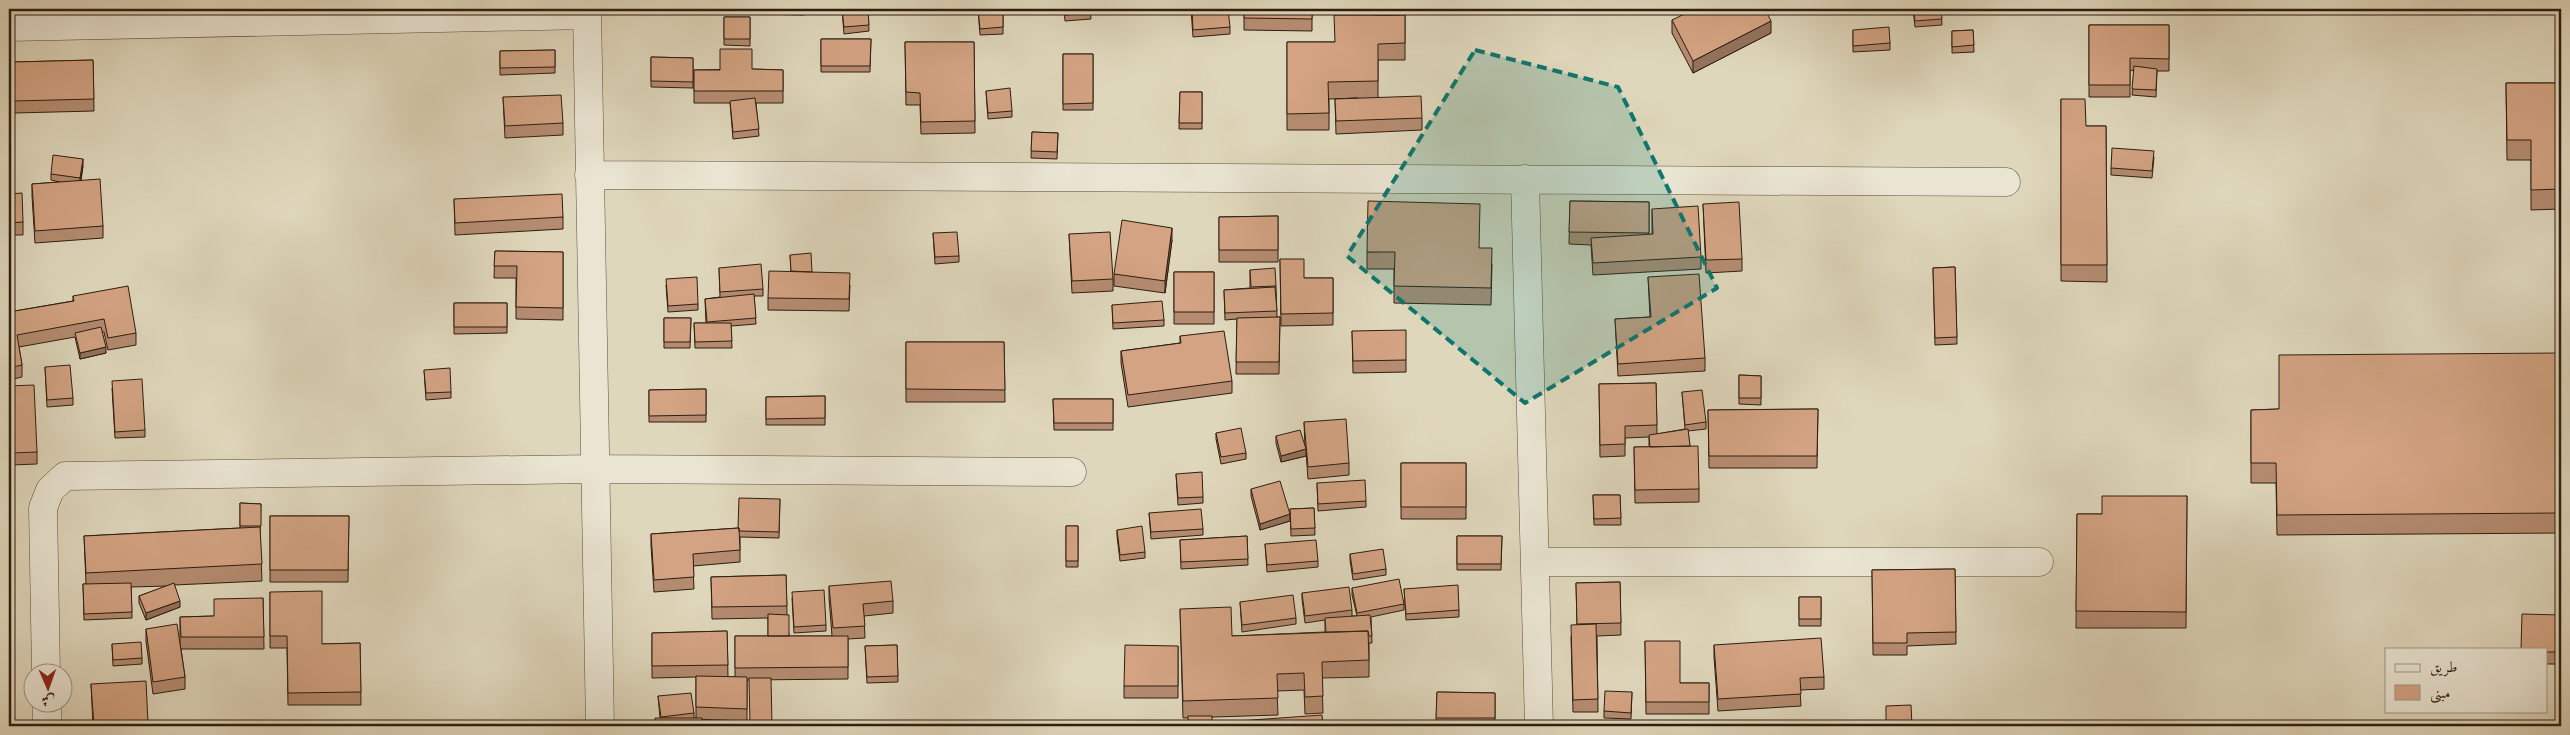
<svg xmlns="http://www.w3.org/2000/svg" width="2570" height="735" viewBox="0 0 2570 735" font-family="'IM FELL French Canon',Amiri,serif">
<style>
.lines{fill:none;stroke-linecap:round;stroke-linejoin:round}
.minor-casing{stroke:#5a4c3a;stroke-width:29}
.minor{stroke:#eae5d3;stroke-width:28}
.wall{fill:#b58c71;stroke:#2e1d0f}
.shaded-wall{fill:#94725c;stroke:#2e1d0f}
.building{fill:#d3a383;stroke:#2e1d0f}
.marked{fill:#0f766e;fill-opacity:0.2;stroke:#0f766e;stroke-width:4;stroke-dasharray:10 6;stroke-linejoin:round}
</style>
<rect width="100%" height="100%" fill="#dfd7bc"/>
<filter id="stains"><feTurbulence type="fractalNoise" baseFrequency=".004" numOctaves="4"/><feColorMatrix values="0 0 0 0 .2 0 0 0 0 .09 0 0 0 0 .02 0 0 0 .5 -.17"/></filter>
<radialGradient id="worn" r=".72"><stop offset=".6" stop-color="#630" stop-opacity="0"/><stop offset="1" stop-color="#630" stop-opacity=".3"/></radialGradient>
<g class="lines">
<g class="minor-casing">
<path id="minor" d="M587,9l13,717
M9,27l578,-12
M589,175l1417,7
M1525,179l14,547
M1535,562h504
M46,672l-3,-164 7,-18 15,-14 529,-7 478,3
M47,702v24"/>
</g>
<use href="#minor" class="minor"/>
</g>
<path class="wall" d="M756,9h48v6l-48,-1z
M842,9h26l1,22 -25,3z
M978,9h25v25l-23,1z
M1064,9h26l1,10 -26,2z
M1191,9l39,18v7l-37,3z
M1244,9h68v22l-68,-1z
M1339,9h32v1z
M1913,9h28l1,16 -27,2z
M1399,15h6v45h-27v37l44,21v12l-86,4 -1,-35 23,-1 -29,1v31h-42v-88h47z
M724,17h26v29l-26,-1z
M1672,20l99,13 -78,40 -21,-40z
M2089,25h80v46h-12l-1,26 -24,-2 2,-24 -4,-1v27h-41z
M1853,30l37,13v7l-37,2z
M1973,30l1,22 -22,1v-22z
M821,39h50l-1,33h-49z
M905,42h69l1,91 -54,1 -1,-29h-14z
M555,50v23l-55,2v-24z
M1063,54h30v56h-30z
M651,57l42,1v30l-42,-1z
M93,60l1,51 -80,2 -1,-51z
M752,69l31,1v33h-27l3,33 -26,3 -3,-36h-36v-33z
M2506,83h55v126l-30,1v-50h-24z
M986,91l26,20v6l-24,2z
M1180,92h22v37h-23z
M503,97l60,26v12l-58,3z
M2061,99l25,27h20l1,156 -46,-1z
M1032,132l26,1 -1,26 -26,-1z
M2154,157l-2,21 -41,-3v-7z
M83,166l-2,14 22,46v12l-68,5 -3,-47v-12l28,-2 -9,-2v-6z
M9,194l14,28v13h-14z
M454,199l109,18v12l-108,6z
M1570,201l79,1v33l3,-1v-25l49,48v12l-108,6 -2,-30 -22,-1z
M1703,204l39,55v12l-36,2z
M1278,216v46h-59v-45z
M933,233l26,23v6l-24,2z
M1069,234l44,45v12l-41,2z
M1172,240l-7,53 -51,-7v-12z
M1480,248l12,16 -1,41 -97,-2v-34h-27v-17z
M495,251l68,1v68l-47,-1v-41h-22z
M790,255l22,17 38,13 -1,26 -81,-1v-12l23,-27z
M1280,259l24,19h29v47l-52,1z
M1955,267l2,77 -22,1 -2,-77z
M719,268l44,21v7h-9l2,28 -25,2 1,22h-37l-1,-25h12l-1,-24 15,-2z
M1250,270l26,16 1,31h3l-1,57h-43l1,-55 -12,1 -1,-30 26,-2z
M1174,272h40v52h-40z
M1648,277l57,81v13l-87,5 -3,-57 35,-2z
M666,285l32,19v6l-30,2z
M73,296l63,37v12l-28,5 -4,-18h-2l4,21 -26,6 -5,-22 -56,10 3,18v12l-13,3v-68l64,-11z
M454,303h53v30l-53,1z
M1112,305l52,15v6l-51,3z
M664,318h27l-1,30h-26z
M1352,331l54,29v12l-53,1z
M1180,336l52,45v12l-104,14 -7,-44v-12l59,-8z
M906,342h98l1,60h-99z
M2561,353v180l-284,2 -1,-52h-25v-73l28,-1z
M45,367l28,31v7l-26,2z
M424,370l27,22v6l-25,2z
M1739,375l22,1v29l-22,-1z
M1656,383l1,51 28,-5 -3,-37 24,30v7l-18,2 2,15 9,43v13l-64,1 -1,-56h15v-10l-24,1v18l-25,1 -1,-73z
M9,386l28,66v12l-26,1 -2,-51z
M112,388l33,42v7l-30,1z
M706,389v33h-57v-32z
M825,396v29h-59v-28z
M1053,399h60v31h-59z
M1818,409l-1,59h-108l-1,-58z
M1304,422l45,41v12l-41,4 -2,-27v4l-25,6 -5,-19v-7l29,12z
M1216,433l30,20v6l-25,5 -5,-25z
M1401,463h65v56h-65z
M1176,474l27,23v6l-25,2z
M1317,483l49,18v6l-48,4z
M1251,489l39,32 -30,9 -9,-34z
M1593,495h27l1,30h-27z
M2187,496l-1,132h-110l1,-114h25z
M780,499l-1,39 -39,-1v25l-47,4 1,23 -40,3 -3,-46v-12l87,-6z
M240,503l21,1 -1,29 2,48 -88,4 6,22 -34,13 -7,-17v-7l28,-10 -36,1 1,31 -48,2 -1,-36h3l-2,-48 156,-8z
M1314,508l1,27 -24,1 -1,-27z
M1149,513l54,16v6l-52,4z
M270,516h79l-1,66h-78z
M1066,526h12v41h-12z
M1117,530l28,22v6l-25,3 -3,-25z
M1247,536l1,29 -67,4 -1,-29z
M1457,536h45l-1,34h-44z
M1265,544l53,17v6l-51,5z
M1350,554l36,15v6l-33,5 -3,-20z
M1955,569l1,75 -49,2v9h-34l-1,-85z
M786,575l1,40 2,21h43l-3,-38v-12l64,15v12l-29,3 1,22 -17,1v40l-101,1v41l-87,-3 -2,-22 36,17v5h2v-41l-44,1v-45l75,-2 1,46h7v-41h33v-18l-56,1 -1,-42z
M1620,582l1,53 -24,1 1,76h-25l-2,-75 6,-12 -1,-42z
M1352,588l52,16v6l-33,7 1,26h-3v34l-47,1 1,35 -18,1 -1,-24 -27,1 1,24 -95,3 -3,-109 52,27 93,-4v-12l-20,3 -3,-24v-6l50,17v6h5l-5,-21z
M1404,589l55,21v7l-53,3z
M270,592l52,52 38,-1 1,62h-73l-1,-57h-17z
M1799,597h22v29h-22z
M263,598l1,51h-83l4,28v12l-32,5 -7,-53v-12l34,18v-30l34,-1z
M792,598l34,27v6l-32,2z
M1240,602l56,16v6l-54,8z
M2561,615v49h-15v-15z
M1645,641l35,42h29v31h-63z
M112,644l30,14v6l-29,2z
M897,645l1,37 -31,1 -2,-37z
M1714,645l110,32v12l-24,1 1,16 -83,5 -4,-54z
M1178,646v52h-54v-12z
M91,684l57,39v3h-55z
M1437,692l58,1v31h-59z
M1632,692l-1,27 -27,-1v-7z"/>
<path class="shaded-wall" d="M1771,21v12l-78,40v-12z
M83,159v7l-3,19v-7z
M1172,228v12l-7,53v-12z
M106,347v6l-26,6v-6z
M1306,449v7l-25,6v-6z
M1290,514v7l-30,9v-6z
M180,601v6l-34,13v-7z"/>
<path class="building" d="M842,9h26l1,16 -25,2z
M978,9h25v18l-23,2z
M1065,9h25l1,4 -26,2z
M1192,9h36l2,18 -37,3z
M1244,9h68v10l-68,-1z
M1374,9h25v6h-25z
M1695,9h70l6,12 -78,40 -21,-41z
M1914,9h27l1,10 -27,2z
M1334,15h71v28l-27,1v37l-50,1 1,31 -42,1v-72h48z
M724,17h26v22h-26z
M2089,25h80v34l-39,-1v27h-41z
M1889,27l1,16 -37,3v-16z
M1973,30l1,15 -22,2v-16z
M821,39h50l-1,27h-49z
M905,42h69l1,79 -54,1 -1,-29 -14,-1z
M720,49h32v20l31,1v21h-89v-21h26z
M555,50v17l-55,1v-17z
M1063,54h30v49l-30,1z
M651,57l42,1v24l-42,-1z
M93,60l1,39 -80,2 -1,-39z
M2134,66l23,3 -1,21 -24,-1z
M2506,83h55v106l-30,1v-50h-24z
M1010,88l2,23 -24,2 -2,-22z
M1180,92h22v31h-23z
M561,95l2,28 -58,3 -2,-29z
M1421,96l1,22 -86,3 -1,-22z
M755,98l4,31 -26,3 -3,-31z
M2061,99h24l1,27h20l1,139h-46z
M1032,132l26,1 -1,19 -26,-1z
M2112,148l42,3 -2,20 -41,-3z
M53,155l30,4 -3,19 -29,-4z
M100,179l3,47 -68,5 -3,-47z
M22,193l1,29 -14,1v-29z
M562,194l1,23 -108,6 -1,-24z
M1368,201l112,3 -1,44h13l-1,40 -97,-2 1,-34h-28z
M1570,201l79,1v31l-80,-1z
M1739,202l3,57 -36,1 -3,-56z
M1698,206l3,51 -108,6 -2,-25 62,-4 -1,-25z
M1278,216v34h-59v-33z
M1122,220l50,8 -7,53 -51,-7z
M957,232l2,24 -24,1 -2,-24z
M1110,232l3,47 -41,2 -3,-47z
M495,251l68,1v56l-47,-1 1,-41h-23z
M811,253l1,19 -21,-1 -1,-16z
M1280,259h24v19h29v35l-52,1z
M761,264l2,25 -43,3 -1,-24z
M1955,267l2,70 -22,1 -2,-70z
M1275,268l1,18 -25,1 -1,-17z
M769,271l81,2 -1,26 -81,-1z
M1174,272h40v40h-40z
M1699,274l6,84 -87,6 -3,-45 36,-2 -3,-40z
M697,277l1,27 -30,2 -2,-27z
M128,286l8,47 -28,5 -4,-19 -87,16 5,30 -13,3v-56l65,-11 -1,-5z
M1275,287l2,24 -52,2 -1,-23z
M754,294l2,24 -49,4 -2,-23z
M1162,301l2,19 -51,3 -1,-18z
M454,303h53v24h-53z
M1280,317l-1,45h-43l1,-44z
M664,318h27l-1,24h-26z
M694,323h37l1,18 -37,1z
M101,327l5,20 -26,6 -5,-20z
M1406,330v30l-53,1 -1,-30z
M1224,331l8,50 -104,14 -7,-44 60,-8 -1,-7z
M906,342h98l1,48 -99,-1z
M2561,353v160l-284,2 -1,-52h-25v-53l28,-1v-54z
M70,365l3,33 -26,2 -2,-33z
M450,368l1,24 -25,1 -2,-23z
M1739,375l22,1v22h-22z
M142,379l3,51 -30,2 -3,-51z
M1656,383l1,42 -32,1v18l-25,1 -1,-61z
M34,385l3,67 -26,1 -2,-67z
M706,389v26l-57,1v-26z
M1702,390l4,32 -21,3 -3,-33z
M825,396v22l-59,1v-22z
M1053,399h60v24h-59z
M1818,409l-1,47h-108l-1,-46z
M1346,419l3,44 -41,4 -4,-45z
M1241,428l5,25 -25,4 -5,-24z
M1688,429l2,17 -40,1 -1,-12z
M1300,430l6,19 -25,7 -5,-20z
M1698,446l1,43 -64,1 -1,-43z
M1401,463h65v44h-65z
M1202,472l1,25 -25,1 -2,-24z
M1365,480l1,21 -48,3 -1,-21z
M1280,481l10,33 -30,10 -9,-35z
M1593,495h27l1,23 -27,1z
M2102,496h85l-1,116 -110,-1 1,-97h25z
M739,498l41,1 -1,33 -40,-1v-3h-1z
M240,503l21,1v22h-21z
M1314,508l1,20 -24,1 -1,-20z
M1201,509l2,20 -52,3 -2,-19z
M270,516h79l-1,54h-78z
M1066,526h12v35h-12z
M1142,526l3,26 -25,3 -3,-25z
M260,527l2,37 -176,9 -2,-37z
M739,528l1,22 -47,4 1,23 -40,3 -3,-46z
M1247,536l1,23 -67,3 -1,-22z
M1457,536h45l-1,28h-44z
M1316,540l2,21 -51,4 -2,-21z
M1383,549l3,20 -33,5 -3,-20z
M1955,569l1,63 -49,1v10h-34l-1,-73z
M786,575l1,31 -75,1 -1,-30z
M1399,579l5,25 -47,9 -5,-25z
M891,581l2,20 -30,3 2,22 -32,2 -4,-42z
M1620,582l1,41 -44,1 -1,-41z
M131,583l1,29 -48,2 -1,-30z
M174,583l6,18 -34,12 -7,-17z
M1458,585l1,25 -53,4 -2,-25z
M1349,587l3,23 -47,6 -3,-23z
M824,590l2,35 -32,2 -2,-35z
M322,591v53l38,-1 1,49 -73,1 -1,-57h-17v-44z
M1293,595l3,23 -54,7 -2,-23z
M1799,597h22v22h-22z
M263,598l1,39h-83l-1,-20 34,-1v-17z
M1231,607l1,29 136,-5 1,29 -47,2 1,34 -18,1 -1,-24 -27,1 1,24 -95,3 -3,-92z
M768,614l21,1v21h-21z
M2522,614l39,1v37h-15v-3h-25z
M1370,615l2,21h-3l-1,-5 -42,1 -1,-14z
M177,624l8,53 -32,5 -7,-53z
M1596,624l2,75 -25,1 -2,-75z
M727,631l1,34 -76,1v-33z
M735,636h113v31l-113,1z
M1821,638l3,39 -24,1 1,16 -83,5 -4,-54z
M1645,641h35v42h29v19h-63z
M141,642l1,16 -29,2 -1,-16z
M897,645l1,31 -31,1 -2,-31z
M1125,645l53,1v40h-54z
M696,676l51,1v32l-51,-2z
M749,678h22l1,48h-22z
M146,681l2,42 -41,3h-13l-3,-42z
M1605,691l27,1 -1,21 -27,-2z
M1437,692l58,1v25h-59z
M691,693l3,20 -33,4 -3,-21z
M1911,705l1,21h-26v-20z
M1322,715l1,11h-85v-5z
M1188,716h24v10h-24z
M655,718h47v8h-47z"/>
<path class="marked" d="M1475,50l143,37 99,201 -192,115 -178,-147z"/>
<rect width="2570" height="735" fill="none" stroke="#dfd7bc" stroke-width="30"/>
<rect x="10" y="10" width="2550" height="715" fill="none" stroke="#2e1d0f" stroke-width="2.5"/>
<rect x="15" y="15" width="2540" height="705" fill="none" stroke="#2e1d0f"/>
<rect x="2385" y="648" width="162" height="65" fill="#eae5d3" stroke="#9f9585"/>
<rect x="2395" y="664" width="25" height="8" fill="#eae5d3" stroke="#9f9585"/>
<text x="2430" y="672" font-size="15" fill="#2e1d0f">طريق</text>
<rect x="2395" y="685" width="25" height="15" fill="#d3a383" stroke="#9f9585"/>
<text x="2430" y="698" font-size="15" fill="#2e1d0f">مبنى</text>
<g transform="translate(48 688) rotate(178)"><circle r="24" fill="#eae5d3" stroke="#9f9585"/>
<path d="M0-4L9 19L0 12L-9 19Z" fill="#8f2418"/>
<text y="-8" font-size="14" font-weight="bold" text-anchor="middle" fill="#2e1d0f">ش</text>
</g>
<rect width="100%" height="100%" filter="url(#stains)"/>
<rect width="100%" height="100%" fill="url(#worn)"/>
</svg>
